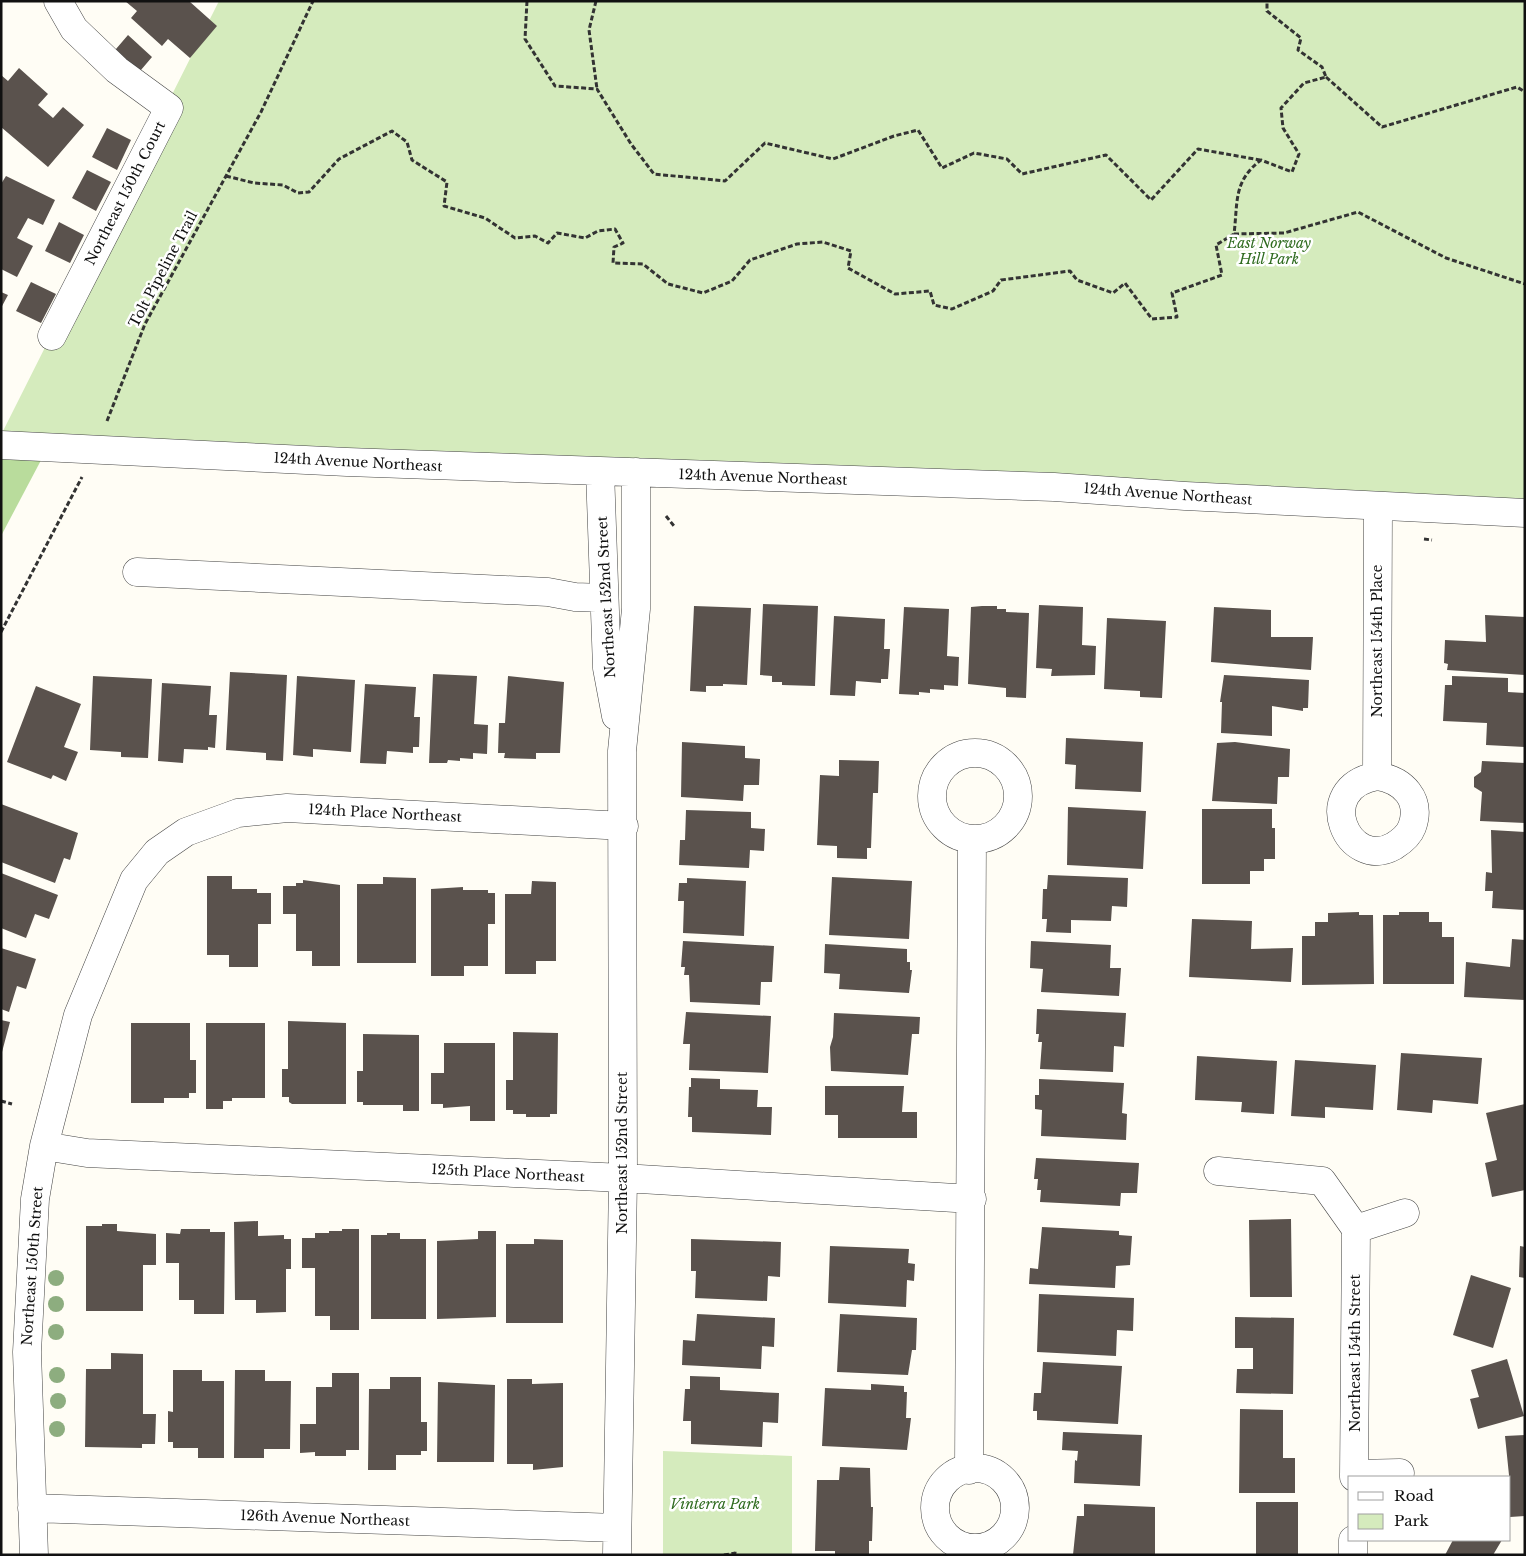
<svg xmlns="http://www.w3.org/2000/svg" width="1526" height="1556" viewBox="0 0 1526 1556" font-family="'Libre Baskerville',serif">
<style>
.green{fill:#d5ebbd}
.forest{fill:#b9dc9c}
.building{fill:#5a524d}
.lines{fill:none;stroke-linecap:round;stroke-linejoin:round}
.minor-casing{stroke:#444;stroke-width:29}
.path{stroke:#333;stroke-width:3;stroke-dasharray:5 2.5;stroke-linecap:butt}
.minor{stroke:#fff;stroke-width:28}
.tree{fill:#8dad7f}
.labels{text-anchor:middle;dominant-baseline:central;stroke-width:5;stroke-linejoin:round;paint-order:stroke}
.street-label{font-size:14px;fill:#111;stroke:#fff}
.park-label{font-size:14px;font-style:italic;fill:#2f6b1f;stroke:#fff}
</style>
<rect width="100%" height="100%" fill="#fffdf5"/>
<path class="green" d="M219,1h1306v512l-1524,-78z
M663,1451l129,5v99h-129z"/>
<path class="forest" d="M1,445l47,2 -47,89z"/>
<path class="building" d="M125,1h64l28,25 -27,32 -22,-19 -6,7 -31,-28 6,-7z
M128,35l24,22 -17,20 -25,-21z
M19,68l29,26 -10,11 15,13 10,-11 21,18 -36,42 -47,-40v-52l7,6z
M107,128l24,12 -14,30 -25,-13z
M87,170l24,12 -15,29 -24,-13z
M6,176l49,24 -12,25 -15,-7 -11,20 16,8 -16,31 -16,-8v-85z
M59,222l25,13 -14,28 -25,-12z
M31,282l25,12 -15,29 -25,-12z
M1,292l7,3 -7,13z
M763,604l55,2 -3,80 -33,-1v-3h-10v-6l-12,-1z
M1039,605l44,2 -1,38 14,1 -1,29 -44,1 1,-7 -16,-1z
M694,606l57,2 -4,77 -24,-1v2h-17v6l-16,-1z
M982,606h15v3h9v3l23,1 -3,85 -20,-1v-9l-38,-4 3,-77z
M904,607l45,2 -2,47 12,1 -1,29 -14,-1v5l-14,-1v4l-11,-1v3l-20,-1z
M1214,607l57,3v27h42l-2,33 -100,-8z
M1485,615l40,2v58l-78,-5 1,-6 -4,-1 1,-23 41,2z
M834,616l51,3 -1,30h6l-2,30h-7v4l-25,-2 -1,15 -25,-1z
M1107,618l59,3 -4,77 -22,-1v-6l-36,-2z
M230,672l57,3 -4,86 -17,-1v-7l-40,-3z
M433,674l44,2 -3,48 14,1 -1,29 -14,-1v6l-13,-1v3l-12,-1 -1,3h-18z
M1224,675l85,5 -1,28h-5v3l-31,-5v30l-51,-3 1,-31h-2z
M93,676l59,3 -4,79 -27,-1v-5l-31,-2z
M297,676l58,4 -4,72 -38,-3v8l-20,-2z
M508,676l56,6 -4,71h-24v6l-32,-1 1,-5h-7l1,-30h6z
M1452,676l56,2v14l17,1v54l-39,-2 1,-22 -44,-2 2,-36h7z
M162,683l49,3 -2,29h8l-2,33 -7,-1v3l-24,-1 -1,14 -25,-2z
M365,684l51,3 -2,30h6l-1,30h-6v6l-26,-2 -1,13 -26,-1z
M36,686l45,18 -17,43 14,5 -12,29 -13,-6 -2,4 -44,-17z
M1066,738l77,4 -2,50 -66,-3 1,-24 -11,-1z
M682,742l63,4v12l15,1 -1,26h-15l-1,16 -62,-4z
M1235,742l55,7 -1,28h-11l-1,27 -65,-3 5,-58z
M839,760l40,1 -1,32h-5l-2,55h-4v11l-30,-1v-12l-20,-1 3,-70 19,1z
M1482,761l43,2v60l-45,-2 2,-29 -8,-5v-10l7,-5z
M1,804l77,29 -8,27 -6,-2 -9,25 -54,-21z
M1068,807l78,4 -3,58 -76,-4z
M1202,809h70v19h3v31h-11v12h-14v13h-48z
M686,810l65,2v16l14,1 -1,22 -14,-1 -1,18 -70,-3 1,-25h5z
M1491,830l34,2v78l-33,-2 1,-17h-8l1,-19 6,1z
M1,873l57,22 -9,24 -14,-5 -9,24 -25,-10z
M1048,875l80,3 -1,29 -15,-1 -1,15 -40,-1v13l-25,-1 1,-13h-5l1,-30h4z
M207,876h25v13h25v4h14v31h-13v43h-29v-12h-22z
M383,877l33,1v85h-59v-79h26z
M832,877l80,4 -3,58 -80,-4z
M687,878l59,3 -2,55 -61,-3 1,-32h-6l1,-18h8z
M303,880l37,5v81h-28v-15h-16v-37h-13v-28h13v-3h7z
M532,881l24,1v79h-20v13h-31v-80h26z
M463,887v3h25v3h7v31h-7v42h-24v10h-33v-87z
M1359,912v3h14l1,69 -72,1v-49h13v-14h13v-9z
M1399,912h30v10h13v15h12v47h-71v-69h16z
M1192,919l60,2 -1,28 42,-1 -2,34 -102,-5z
M1512,939l13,1v60l-61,-3 2,-35 44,5z
M683,941l91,5 -2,36h-11l-1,23 -70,-3 -1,-27h-5l1,-8h-4z
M1031,941l80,4 -1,23h11l-2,28 -78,-4 2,-23 -13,-1z
M825,944l82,5v13h3v8h2l-3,23 -70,-4 1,-15 -16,-1z
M1,948l35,11 -10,30 -9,-3 -8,26 -8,-3z
M1037,1009l89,4 -2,34 -10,-1 -1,26 -73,-3 2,-27h-4l1,-8h-3z
M686,1012l85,4 -3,57 -79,-3 1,-26h-7z
M834,1013l86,4 -1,17h-7l-4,41 -77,-4 -1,-24 3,-10z
M1,1020l9,2 -8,30h-1z
M288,1021l58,2v81h-54l-3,-2v-5h-7v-28h6z
M131,1023h59v37h6v33h-7v5h-25v5h-33z
M206,1023h59v75h-33v3h-9v8h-17z
M513,1032l45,1 -1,81h-7v3h-24v-3h-13v-4h-7v-30h7z
M363,1034l56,1v76h-16v-6h-40v-3h-6v-31h6z
M444,1043h51v78h-25v-15l-27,2v-4h-12v-31h13z
M1401,1053l81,5 -4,46 -45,-4 -1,13 -35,-3z
M1197,1056l80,5 -3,53 -33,-2 1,-10 -47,-2z
M1295,1060l81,5 -3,45 -48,-3v11l-34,-2z
M691,1078l29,1v10l38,1 -1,17h15l-1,28 -79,-3v-15h-4l1,-30h2z
M1039,1079l85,4 -2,30 5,1 -1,26 -85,-4 1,-26 -7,-1v-14h4z
M825,1086h79l-2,26h15v26h-79v-23h-13z
M1525,1104v86l-33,7 -7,-34 12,-3 -11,-47z
M1036,1158l103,5 -2,30h-16l-1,13 -80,-4 1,-12h-4l1,-11h-4z
M1291,1219l1,78h-42l-1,-77z
M258,1221v15l26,-1v4h7v30h-5v43l-30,1v-13h-21l-1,-78z
M102,1224h15v7l39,3v31h-13v46h-57v-85h16z
M1042,1227l77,4v4l13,1 -2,29 -14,1 -1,22 -86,-4 1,-16 8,1z
M181,1229h29v3h15l-1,82h-30v-14h-15v-37h-13v-30l14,1z
M342,1229h17v101h-29v-14h-15v-48h-13v-30h13v-5h14v-2h13z
M478,1231h18v86l-59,2v-78l41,-2z
M387,1233h13v6h26v80h-55v-84h16z
M534,1239l29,1v83h-57v-79h28z
M691,1239l90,3 -1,35 -12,-1 -1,25 -72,-3 1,-27h-5z
M830,1246l79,3 -1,14 7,1 -1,17 -7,-1 -1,27 -78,-4z
M1520,1246l5,1v31l-6,-1z
M1471,1275l40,13 -18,60 -40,-13z
M1039,1294l95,4 -1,33 -16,-1 -1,26 -79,-4z
M697,1314l78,4 -1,29 -12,-1 -1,23 -79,-4 1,-25 12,1z
M840,1314l77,4 -1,32h-4l-4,25 -71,-3z
M1235,1317l59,1 -1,76 -57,-1 1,-24h16v-21h-18z
M111,1353l32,1v60h13l-1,30h-13v4l-57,-1 1,-78h25z
M1507,1359l17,57 -46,13 -8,-30 9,-2 -8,-27z
M1043,1362l79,4 -4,58 -81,-4v-9h-4l1,-18h7z
M173,1370h29v11h22v77h-26v-10h-25v-6h-5v-31l5,1z
M235,1370h30v11h26l-1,68h-26v9h-30z
M332,1373h27v77h-13v6h-31v-4l-15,1v-29h16v-37h16z
M690,1376l30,1v13l59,3 -1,30 -15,-1 -1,25 -71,-3v-23h-8l2,-32h5z
M390,1377h31v45h6v29h-6v4h-25v15h-28l1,-81h21z
M507,1379h25v5l31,-1v84l-30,3v-6h-26z
M438,1382l57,3 -1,77h-57z
M871,1384l33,2v6h3l-1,26h5l-4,32 -85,-4 3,-58 46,2z
M1240,1409l43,1v48h12v35h-56z
M1063,1432l79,3 -2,51 -66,-3 1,-23 2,1 1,-10 -16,-1z
M1525,1435v81l-15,1v-32l-5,-49z
M840,1467l30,1 1,39h2l-1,34h-3v14h-34v-4h-20l2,-71h22z
M1256,1502h42v53h-42z
M1084,1504l71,3v48h-82l4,-39h7z
M1453,1540h49l-9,15h-48z"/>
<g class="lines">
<g class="minor-casing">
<path id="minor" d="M52,336l117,-228 -52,-38 -43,-41 -16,-28
M1,445l346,17 707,25 131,9 340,17
M600,471l7,197 9,48
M137,572l411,20 27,5 29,1
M932 796a43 43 0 1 1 86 0a43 43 0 1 1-86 0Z
M1377,776c-66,12 -29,96 17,70 8,-5 15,-11 18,-19 10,-28 -9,-47 -35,-51l1,-270
M44,1146l43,7 536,25 349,21
M1218,1171l104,10 34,48
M1356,1229l49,-16
M935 1508a40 40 0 1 1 80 0a40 40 0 1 1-80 0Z
M969,1470l3,-631
M1354,1474l46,-1
M1354,1477l2,-248
M32,1508l585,20
M34,1555l-7,-203 8,-153 9,-53 34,-131 56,-135 23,-28 29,-20 52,-19 49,-5 337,18
M617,1555l6,-377 -1,-427 14,-142v-137
M1353,1555v-15"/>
</g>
<path class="path" d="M527,1l-2,38 30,47 42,3 34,55 23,30 71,7 40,-38 68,16 61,-23 24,-6 24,38 32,-15 33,6 15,15 84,-19 45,45 47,-51 62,11
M596,1l-7,29 8,59
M1326,77l56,50 135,-40 8,5
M226,176l28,7 29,2 15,8 11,-1 30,-33 53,-28 15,11 5,18 35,22 -3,24 41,12 30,20 20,-2 13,7 9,-10 28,5 13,-7 17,-2 8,14 -9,4 -1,16 30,1 25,20 35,9 29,-12 18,-21 47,-16 26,-2 28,9 -3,17 47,26 35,-3 4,14 18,4 41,-18 8,-11 69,-9 7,9 36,13 12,-10 27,36 25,-2 -5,-24 50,-18 -6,-30 18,-11c4,-32 -1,-53 27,-74l31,12 7,-18 -16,-26 -2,-20 23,-25 22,-6 -4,-10 -24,-17 3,-12 -34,-27v-10
M1234,234l50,-1 74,-21 88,46 79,26
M107,421l38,-97 116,-212 52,-111
M666,516l8,10
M1424,539l8,1
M1,632l81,-155
M1,1101l11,3
M724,1555l11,-2v-3"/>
<use href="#minor" class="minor"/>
</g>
<g class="tree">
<circle cx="56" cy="1278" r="8"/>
<circle cx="56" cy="1304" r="8"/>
<circle cx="56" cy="1332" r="8"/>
<circle cx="57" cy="1375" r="8"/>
<circle cx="58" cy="1401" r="8"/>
<circle cx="57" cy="1429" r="8"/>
</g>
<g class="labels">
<g class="street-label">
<text transform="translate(125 193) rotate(-63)">Northeast 150th Court</text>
<text transform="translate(163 269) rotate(-62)">Tolt Pipeline Trail</text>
<text transform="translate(358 462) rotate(3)">124th Avenue Northeast</text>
<text transform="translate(763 477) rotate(2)">124th Avenue Northeast</text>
<text transform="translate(1168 494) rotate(4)">124th Avenue Northeast</text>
<text transform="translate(606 597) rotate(-93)">Northeast 152nd Street</text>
<text transform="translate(1377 641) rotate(-90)">Northeast 154th Place</text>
<text transform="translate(385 813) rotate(3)">124th Place Northeast</text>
<text transform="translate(622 1153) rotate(-90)">Northeast 152nd Street</text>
<text transform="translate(508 1173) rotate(3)">125th Place Northeast</text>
<text transform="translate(32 1266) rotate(-86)">Northeast 150th Street</text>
<text transform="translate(1355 1353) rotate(-90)">Northeast 154th Street</text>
<text transform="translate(325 1518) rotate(2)">126th Avenue Northeast</text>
</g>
<g class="park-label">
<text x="1269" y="243">East Norway<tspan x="1269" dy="16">Hill Park</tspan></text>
<text x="715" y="1504">Vinterra Park</text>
</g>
</g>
<rect width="1526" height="1556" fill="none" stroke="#111111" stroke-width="5"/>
<rect x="1348" y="1476" width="162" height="65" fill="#ffffff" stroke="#a0a0a0"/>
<rect x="1358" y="1492" width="25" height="8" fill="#ffffff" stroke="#a0a0a0"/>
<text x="1394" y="1501" font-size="15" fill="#111111">Road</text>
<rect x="1358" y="1514" width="25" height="15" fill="#d5ebbd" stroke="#a0a0a0"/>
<text x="1394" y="1526" font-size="15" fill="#111111">Park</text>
</svg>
